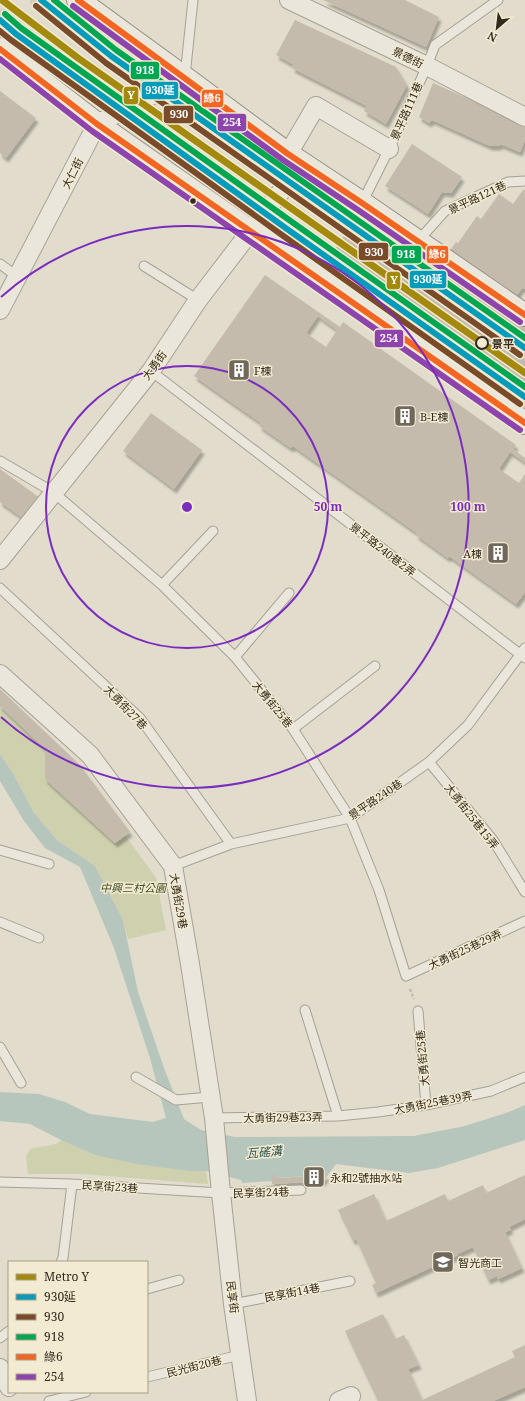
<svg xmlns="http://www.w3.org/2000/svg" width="525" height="1401" viewBox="0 0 525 1401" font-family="'Noto Serif','Noto Sans TC',serif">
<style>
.green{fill:#ced0ae}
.water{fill:#b6c6bd}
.building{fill:#c4bbac;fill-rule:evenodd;filter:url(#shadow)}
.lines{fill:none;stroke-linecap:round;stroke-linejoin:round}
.lane-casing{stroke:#a6a195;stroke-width:11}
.street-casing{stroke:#a6a195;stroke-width:20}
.secondary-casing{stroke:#969084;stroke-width:24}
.path{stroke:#c2bdb4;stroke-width:2.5;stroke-dasharray:3 2;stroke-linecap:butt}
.lane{stroke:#eae6dc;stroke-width:9}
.street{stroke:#eae6dc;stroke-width:18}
.secondary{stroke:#eae6dc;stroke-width:22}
.highway-bridge-casing{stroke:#8b867b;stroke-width:24;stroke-linecap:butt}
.highway-bridge{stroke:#d3ccbc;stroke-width:22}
.bus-1-casing{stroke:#f2ebd1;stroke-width:9}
.bus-2-casing{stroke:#f2ebd1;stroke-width:9}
.bus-3-casing{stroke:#f2ebd1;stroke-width:9}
.bus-4-casing{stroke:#f2ebd1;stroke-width:9}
.bus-5-casing{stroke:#f2ebd1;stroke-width:9}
.bus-1{stroke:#059cbc;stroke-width:6}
.bus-2{stroke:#7a4b2a;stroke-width:6}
.bus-3{stroke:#00a651;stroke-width:6}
.bus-4{stroke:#f26522;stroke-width:6}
.bus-5{stroke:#8e44ad;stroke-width:6}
.metro-1-casing{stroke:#f2ebd1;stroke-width:10}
.metro-1{stroke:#a38a0e;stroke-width:7}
.ring{fill:none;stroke:#7b2cbf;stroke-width:2}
.bus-dot{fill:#332a1e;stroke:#f2ebd1;stroke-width:1.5}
.stop-dot{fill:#f2ebd1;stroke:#332a1e;stroke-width:2}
.labels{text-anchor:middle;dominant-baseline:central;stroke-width:3;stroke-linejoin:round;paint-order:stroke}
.street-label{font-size:11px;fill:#332a1e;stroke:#f2ebd1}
.stop-label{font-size:11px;font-weight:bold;fill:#332a1e;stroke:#f2ebd1;text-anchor:start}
.poi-label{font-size:11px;fill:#332a1e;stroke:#f2ebd1;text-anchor:start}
.park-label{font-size:11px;font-style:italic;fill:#414e26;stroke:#f2ebd1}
.water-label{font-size:12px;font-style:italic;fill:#2e5252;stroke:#f2ebd1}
.centre{fill:#7b2cbf;stroke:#f2ebd1;stroke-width:2}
.ring-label{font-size:12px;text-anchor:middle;font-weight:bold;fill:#7b2cbf;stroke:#f2ebd1;stroke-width:3;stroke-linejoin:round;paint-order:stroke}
.line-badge{stroke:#f2ebd1;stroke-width:1.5}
.badge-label{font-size:11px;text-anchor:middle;font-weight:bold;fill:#fff}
</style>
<defs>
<filter id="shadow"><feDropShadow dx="2.5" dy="4.5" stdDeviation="1" flood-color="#0004"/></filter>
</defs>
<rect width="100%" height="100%" fill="#e1dccb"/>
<path class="green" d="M0,706l45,43v30l70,64 10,-8 31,43 10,52 -38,9 -5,-19 -28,-54 -38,-26 -23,-27 -20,-38 -14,-21z
M61,1140l34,15 94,16h17l2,13 -125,-10h-55l-2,-18 4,-7 26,-5z"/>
<path class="water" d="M0,754l14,21 20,38 23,27 38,26 28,54 15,72 26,76 20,51 17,11 34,7 179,-1 51,-10 44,-14 16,-7v35l-87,28 -29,5 -73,-9 -8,11 -56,3v3l-30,2 -1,-3 -35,-9h-17l-52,-7 -42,-9 -34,-15 -31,-16 -30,-3v-29l39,2 26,8 25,12 63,8 13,-4 -16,-60 -36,-110 -34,-81 -35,-19 -21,-27 -24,-40z"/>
<path class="building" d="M323,0h82l34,17 -13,30z
M295,20l101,47 11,18 -21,39 -22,-13 3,-5 -75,-38 2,-3 -18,-10z
M433,83l92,41v16l-5,12 -20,-8 -1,2h-9l-58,-26 -3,3 -10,-6z
M0,91l36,27 -30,40 -6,-5z
M412,144l50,33 -11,16 -9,-1 -14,22 -43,-28z
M523,190h2v99l-3,-1 -17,24 20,13v71l-200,-133 36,-51 78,54 17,-24 2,1 19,-27 4,3 18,-25 14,10z
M265,275l75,52 3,-5 173,123 -3,4 12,9v4l-15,-10 -11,17 20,14 6,-9v118l-9,12 -67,-48 -1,2 -32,-23 1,-2 -124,-87 -2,2 -32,-22 2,-3 -67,-47zM318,316l19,14 -11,17 -20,-14z
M151,413l51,37 -28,39 -51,-38z
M0,469l40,29 -17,20 -23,-16z
M0,689l79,75 51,68 -15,11 -70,-64v-30l-45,-43z
M271,1172l6,6 51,-3 -5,6 -51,3z
M525,1175v44l-16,8 2,3 -6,2 17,36 -24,11 -1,-3 -9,4 -15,-33 -16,7 1,1 -82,38 -4,-8 4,-2 -20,-44 -3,2 -15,-31 36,-16 12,27 59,-27 3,7 35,-16 3,8z
M383,1314l12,25 9,-4 15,30 -11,4 14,31 93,-43 -3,-6 13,-6v42l-32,14h-115l-33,-70z"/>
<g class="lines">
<g class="lane-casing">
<path id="lane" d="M185,76l8,-76
M362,203l27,-54 38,-83 8,-21 63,-45
M418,241l27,-30 63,-29 17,-1
M0,264l18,13
M144,266l54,34
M151,371l374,287
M0,461l53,31 109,93 73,72 58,72 57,89 29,72 27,86 119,-55
M162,585l51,-54
M0,588l140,130 91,126
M235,657l54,-64
M293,729l82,-63
M429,762l64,78 32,52
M0,850l49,14
M173,866l58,-22 119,-26 79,-56 39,-37 57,-77
M0,922l39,16
M305,1010l33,106
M418,1011l8,94
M0,1047l21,36
M136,1077l40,23 34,-3
M214,1118l124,-2 40,-4 48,-7 65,-14 34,-14
M0,1182l72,2 149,9 80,-3
M61,1262l2,-4 9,-74
M147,1289l32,-9
M233,1304l117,-23
M0,1338l9,-7
M147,1377l93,-22
M49,1401l37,-9"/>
</g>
<g class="street-casing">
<path id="street" d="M289,0l138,66 98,51
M288,154l28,-48 73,43
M0,310l97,-186 88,-46
M0,560l151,-189 47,-71 104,-136
M0,674l90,81 83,111 17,98 24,154 7,75 12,111 14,97
M0,1368l9,19
M339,1401l12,-5"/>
</g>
<g class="secondary-casing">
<path id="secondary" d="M78,0l107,78 103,76 74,49 163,112
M0,49l97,75 428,299"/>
</g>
<path class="path" d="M410,989l4,10"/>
<use href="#lane" class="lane"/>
<use href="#street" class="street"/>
<use href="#secondary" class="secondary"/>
<g class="highway-bridge-casing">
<path id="highway-bridge" d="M41,0l70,56 414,292
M0,20l16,14 271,195 238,168"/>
</g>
<use href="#highway-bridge" class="highway-bridge"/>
<g class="bus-1-casing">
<path id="bus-1" d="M41,0l70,56 414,292
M0,20l16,14 271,195 238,168"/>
</g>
<g class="bus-2-casing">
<path id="bus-2" d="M36,6l70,57 414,292
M0,31l11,9 271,195 238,169"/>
</g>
<g class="bus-3-casing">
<path id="bus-3" d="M54,0l62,50 409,288
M5,14l16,14 271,194 233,165"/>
</g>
<g class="bus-4-casing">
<path id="bus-4" d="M78,0l210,154 74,49 163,112
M0,49l97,75 428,299"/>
</g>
<g class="bus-5-casing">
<path id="bus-5" d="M73,6l210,154 75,50 162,112
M0,59l92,72 428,299"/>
</g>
<use href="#bus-1" class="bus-1"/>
<use href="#bus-2" class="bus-2"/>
<use href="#bus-3" class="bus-3"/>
<use href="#bus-4" class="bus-4"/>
<use href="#bus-5" class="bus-5"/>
<g class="metro-1-casing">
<path id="metro-1" d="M2,0l76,58 447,315"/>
</g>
<use href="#metro-1" class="metro-1"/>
</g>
<g class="ring">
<circle cx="187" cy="507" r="141"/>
<path d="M1 297A281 281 0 1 1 1 717"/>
</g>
<defs>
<g id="building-square" transform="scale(1.15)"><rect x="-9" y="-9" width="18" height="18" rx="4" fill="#70685b" stroke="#f2ebd1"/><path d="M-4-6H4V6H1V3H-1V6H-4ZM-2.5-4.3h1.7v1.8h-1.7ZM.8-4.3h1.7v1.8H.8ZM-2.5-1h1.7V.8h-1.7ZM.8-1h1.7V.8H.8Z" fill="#fff"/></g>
<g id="school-square" transform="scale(1.15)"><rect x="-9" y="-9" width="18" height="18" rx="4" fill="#70685b" stroke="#f2ebd1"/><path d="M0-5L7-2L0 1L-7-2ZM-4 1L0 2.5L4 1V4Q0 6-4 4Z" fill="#fff"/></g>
</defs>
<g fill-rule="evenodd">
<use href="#building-square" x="239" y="370"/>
<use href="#building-square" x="405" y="416"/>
<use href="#building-square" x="498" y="553"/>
<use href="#building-square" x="314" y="1177"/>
<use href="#school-square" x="443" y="1262"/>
</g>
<circle class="bus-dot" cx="193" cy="201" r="3.5"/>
<circle class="stop-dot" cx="482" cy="343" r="6"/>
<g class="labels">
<g class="street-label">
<text transform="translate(408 57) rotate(26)">景德街</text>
<text transform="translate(406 111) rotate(-66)">景平路111巷</text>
<text transform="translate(72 173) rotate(-63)">大仁街</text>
<text transform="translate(477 197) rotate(-25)">景平路121巷</text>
<text transform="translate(154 365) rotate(-54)">大勇街</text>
<text transform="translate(383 549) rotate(38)">景平路240巷2弄</text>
<text transform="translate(273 704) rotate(51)">大勇街25巷</text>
<text transform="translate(126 707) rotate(46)">大勇街27巷</text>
<text transform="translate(375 799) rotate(-34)">景平路240巷</text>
<text transform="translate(472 816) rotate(52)">大勇街25巷15弄</text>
<text transform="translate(179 901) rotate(80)">大勇街29巷</text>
<text transform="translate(465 949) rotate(-25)">大勇街25巷29弄</text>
<text transform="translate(422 1058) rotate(-95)">大勇街25巷</text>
<text transform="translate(433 1102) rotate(-11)">大勇街25巷39弄</text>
<text transform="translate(283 1117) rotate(-1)">大勇街29巷23弄</text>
<text transform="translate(110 1186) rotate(4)">民享街23巷</text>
<text transform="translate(261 1192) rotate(-2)">民享街24巷</text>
<text transform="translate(292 1292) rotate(-11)">民享街14巷</text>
<text transform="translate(233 1297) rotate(83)">民享街</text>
<text transform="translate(194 1366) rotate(-14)">民光街20巷</text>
</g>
<g class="stop-label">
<text x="492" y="343">景平</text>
</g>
<g class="poi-label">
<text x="254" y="370">F棟</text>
<text x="420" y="416">B-E棟</text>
<text x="482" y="553" text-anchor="end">A棟</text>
<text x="330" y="1177">永和2號抽水站</text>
<text x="458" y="1262">智光商工</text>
</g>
<g class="park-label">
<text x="133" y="887">中興三村公園</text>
</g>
<g class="water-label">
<text transform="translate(264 1152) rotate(-5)">瓦磘溝</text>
</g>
</g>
<circle cx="187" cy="507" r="6" class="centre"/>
<g class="ring-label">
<text x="328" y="511">50 m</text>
<text x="468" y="511">100 m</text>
</g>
<g class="line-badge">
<rect x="130" y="61" width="30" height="19" rx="4" fill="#00a651"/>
<rect x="141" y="81" width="38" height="19" rx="4" fill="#059cbc"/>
<rect x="123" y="86" width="16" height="19" rx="4" fill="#a38a0e"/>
<rect x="201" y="89" width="23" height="19" rx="4" fill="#f26522"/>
<rect x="163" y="105" width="31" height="19" rx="4" fill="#7a4b2a"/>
<rect x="217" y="113" width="30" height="19" rx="4" fill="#8e44ad"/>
<rect x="358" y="242" width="31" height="19" rx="4" fill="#7a4b2a"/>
<rect x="391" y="245" width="31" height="19" rx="4" fill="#00a651"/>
<rect x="426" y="245" width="23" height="19" rx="4" fill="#f26522"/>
<rect x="409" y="270" width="38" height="19" rx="4" fill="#059cbc"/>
<rect x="386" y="271" width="15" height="19" rx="4" fill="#a38a0e"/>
<rect x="374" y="329" width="30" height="19" rx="4" fill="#8e44ad"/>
</g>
<g class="badge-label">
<text x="145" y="74">918</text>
<text x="160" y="94">930延</text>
<text x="131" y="99">Y</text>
<text x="212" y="102">綠6</text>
<text x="179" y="118">930</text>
<text x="232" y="126">254</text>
<text x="374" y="256">930</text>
<text x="406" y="258">918</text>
<text x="437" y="258">綠6</text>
<text x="428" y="283">930延</text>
<text x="394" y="284">Y</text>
<text x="389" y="342">254</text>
</g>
<rect x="8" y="1261" width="140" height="132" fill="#f2ebd1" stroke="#a69e89"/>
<rect x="16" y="1274" width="20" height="6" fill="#a38a0e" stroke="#a69e89"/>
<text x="44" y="1281" font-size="12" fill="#332a1e">Metro Y</text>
<rect x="16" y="1294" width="20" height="6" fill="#059cbc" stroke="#a69e89"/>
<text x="44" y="1301" font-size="12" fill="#332a1e">930延</text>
<rect x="16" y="1314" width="20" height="6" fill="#7a4b2a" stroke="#a69e89"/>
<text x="44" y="1321" font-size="12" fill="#332a1e">930</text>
<rect x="16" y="1334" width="20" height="6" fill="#00a651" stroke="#a69e89"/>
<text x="44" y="1341" font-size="12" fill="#332a1e">918</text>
<rect x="16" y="1354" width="20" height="6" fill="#f26522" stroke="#a69e89"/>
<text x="44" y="1361" font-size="12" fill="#332a1e">綠6</text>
<rect x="16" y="1374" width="20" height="6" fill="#8e44ad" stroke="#a69e89"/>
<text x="44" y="1381" font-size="12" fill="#332a1e">254</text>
<g transform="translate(497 28) rotate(208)" stroke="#f2ebd1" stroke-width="3" paint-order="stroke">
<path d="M0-3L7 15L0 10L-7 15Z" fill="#332a1e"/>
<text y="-6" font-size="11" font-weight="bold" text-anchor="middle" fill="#332a1e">N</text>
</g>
</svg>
